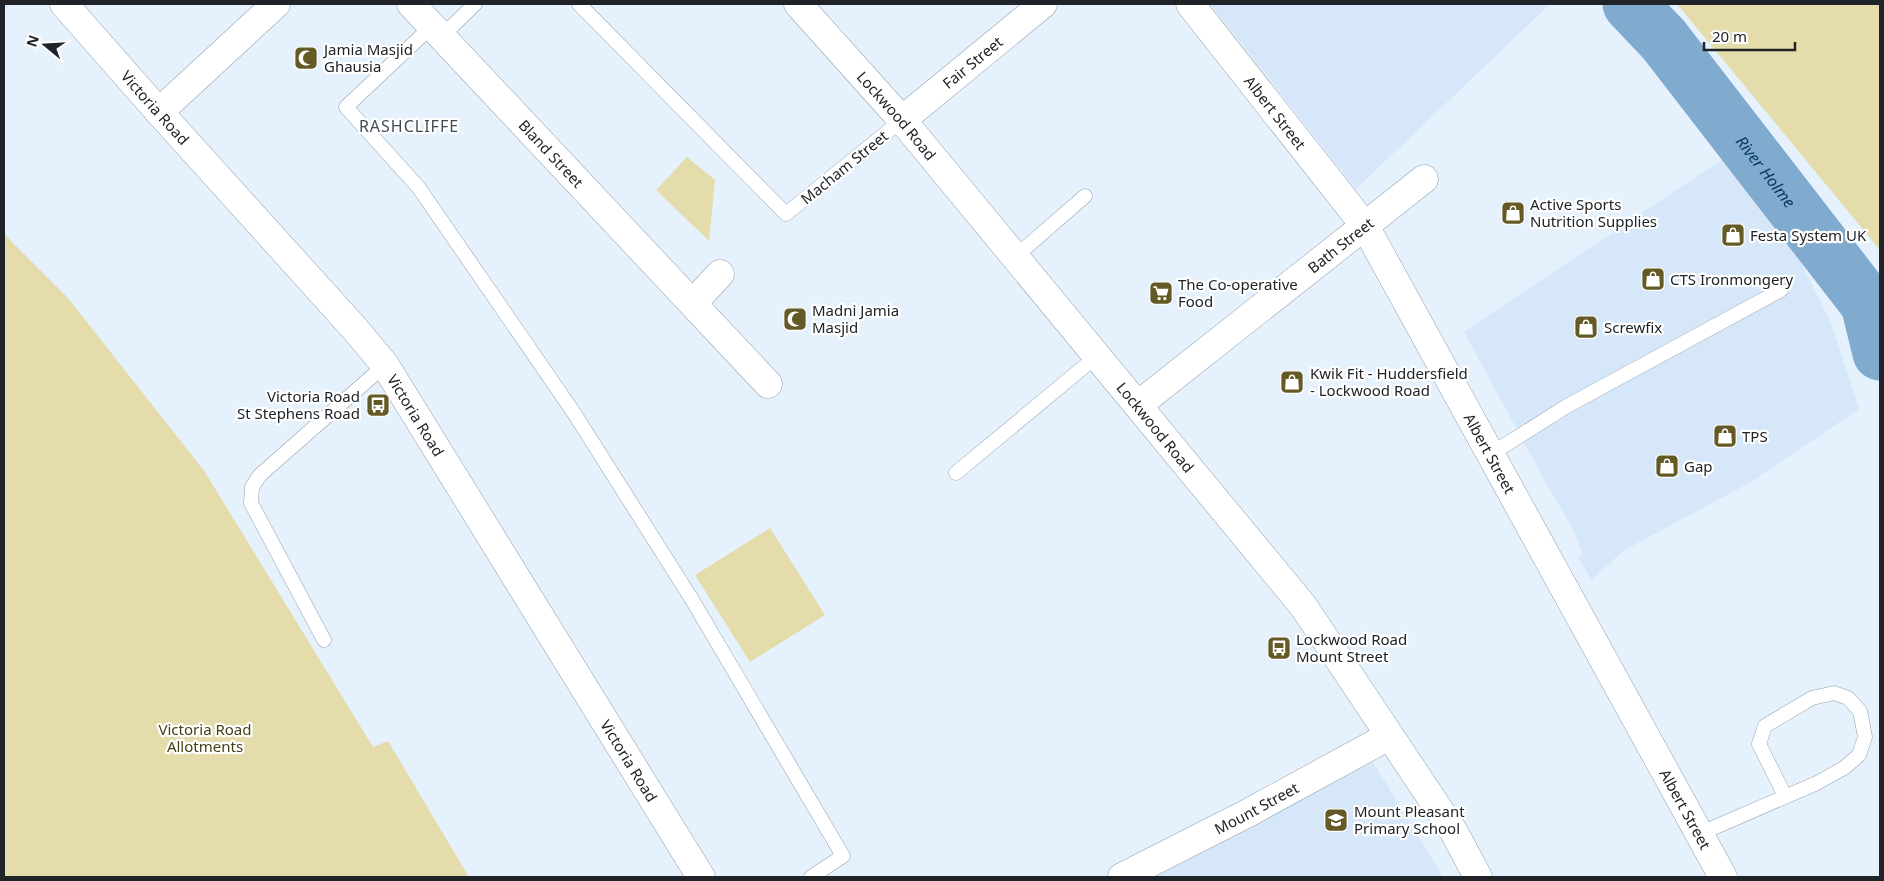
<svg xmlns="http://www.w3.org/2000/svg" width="1884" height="881" viewBox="0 0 1884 881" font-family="'Noto Sans',sans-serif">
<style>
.built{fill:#d5e7f8}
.green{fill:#e4dcaa}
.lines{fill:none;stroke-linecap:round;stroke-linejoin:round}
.river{stroke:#81aacf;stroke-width:55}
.service-casing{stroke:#94a0ab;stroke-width:15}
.minor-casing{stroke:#94a0ab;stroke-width:29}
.tertiary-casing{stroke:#94a0ab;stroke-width:29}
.primary-casing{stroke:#94a0ab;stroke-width:29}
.service{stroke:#fff;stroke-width:14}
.minor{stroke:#fff;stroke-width:28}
.tertiary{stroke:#fff;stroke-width:28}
.primary{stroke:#fff;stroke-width:28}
.labels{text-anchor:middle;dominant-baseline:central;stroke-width:4.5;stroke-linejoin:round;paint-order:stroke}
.poi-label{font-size:15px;fill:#202428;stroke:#fff;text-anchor:start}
.street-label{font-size:15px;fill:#202428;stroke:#fff}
.park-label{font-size:15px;fill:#463f15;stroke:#fff}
.neighbourhood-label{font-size:16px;letter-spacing:1px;fill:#414b55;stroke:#fff}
.water-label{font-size:16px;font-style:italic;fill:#06375b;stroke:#fff}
</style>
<rect width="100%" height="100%" fill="#e5f2fe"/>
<path class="built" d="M1210,4h340l-194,185z
M1729,155l54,71 48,97 28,86 -108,73 -128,69 -31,29 -14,-22 5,-3 -9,-24 -28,-48 -82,-151z
M1373,762l70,115h-290z"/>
<path class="green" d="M1677,4h203v246z
M687,157l28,23 -6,61 -53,-51z
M4,234l64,64 137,174 168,275 15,-6 81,136h-465z
M770,528l55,87 -75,47 -55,-87z"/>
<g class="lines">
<path class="river" id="s1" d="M1630,4l34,36 204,264 12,49"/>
<g class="service-casing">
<path id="service" d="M579,4l207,210 116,-94
M433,25l-87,82 73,81 155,225 117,185 152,258 -32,21
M443,35l32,-31
M1015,257l70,-61
M1491,454l76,-48 214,-116
M956,473l141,-117
M324,640l-73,-137 1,-16 8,-12 125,-110
M1699,834l118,-51 27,-15 15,-13 6,-18 -5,-26 -12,-13 -14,-5 -22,5 -47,28 -6,18 26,52"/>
</g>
<g class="minor-casing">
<g id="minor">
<path id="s2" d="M64,4l95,108 196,217 30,36 316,512"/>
<path id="s3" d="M411,4l357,380"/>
<path d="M159,112l117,-108"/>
<path id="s4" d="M902,120l141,-116"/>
<path d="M693,303l27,-29"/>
<path id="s5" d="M1138,405l286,-226"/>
<path id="s6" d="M1122,877l124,-63 143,-78"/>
</g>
</g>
<g class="tertiary-casing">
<g id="tertiary">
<path id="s7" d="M1190,4l175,222 358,651"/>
</g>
</g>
<g class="primary-casing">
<g id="primary">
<path id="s8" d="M798,4l104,116 402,487 150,225 24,45"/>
</g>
</g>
<use href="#service" class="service"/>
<use href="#minor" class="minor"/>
<use href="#tertiary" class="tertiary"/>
<use href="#primary" class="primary"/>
</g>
<defs>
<g id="mosque-square" transform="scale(1.25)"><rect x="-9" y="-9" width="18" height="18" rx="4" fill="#635a26" stroke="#fff"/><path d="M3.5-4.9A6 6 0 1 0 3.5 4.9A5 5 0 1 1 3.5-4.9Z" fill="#fff"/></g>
<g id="shop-square" transform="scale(1.25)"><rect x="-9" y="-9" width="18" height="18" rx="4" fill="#635a26" stroke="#fff"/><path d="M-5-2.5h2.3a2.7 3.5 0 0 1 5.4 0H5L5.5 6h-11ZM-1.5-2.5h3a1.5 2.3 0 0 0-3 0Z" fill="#fff"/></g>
<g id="supermarket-square" transform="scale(1.25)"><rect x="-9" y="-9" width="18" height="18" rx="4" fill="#635a26" stroke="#fff"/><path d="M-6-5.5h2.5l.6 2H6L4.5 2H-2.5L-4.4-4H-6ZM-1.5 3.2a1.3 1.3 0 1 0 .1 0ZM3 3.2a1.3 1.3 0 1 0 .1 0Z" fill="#fff"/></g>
<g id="bus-square" transform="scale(1.25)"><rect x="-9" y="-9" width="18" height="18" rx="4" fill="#635a26" stroke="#fff"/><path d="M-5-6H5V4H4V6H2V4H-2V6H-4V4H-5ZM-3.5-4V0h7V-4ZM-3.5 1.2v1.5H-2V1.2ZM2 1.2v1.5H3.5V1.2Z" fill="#fff"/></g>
<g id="school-square" transform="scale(1.25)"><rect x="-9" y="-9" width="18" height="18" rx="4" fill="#635a26" stroke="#fff"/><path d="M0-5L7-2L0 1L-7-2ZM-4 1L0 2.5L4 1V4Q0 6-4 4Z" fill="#fff"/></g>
</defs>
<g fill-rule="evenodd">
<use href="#mosque-square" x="306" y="58"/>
<use href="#shop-square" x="1513" y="213"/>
<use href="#shop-square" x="1733" y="235"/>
<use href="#shop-square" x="1653" y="279"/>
<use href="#supermarket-square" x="1161" y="293"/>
<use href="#mosque-square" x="795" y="319"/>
<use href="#shop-square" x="1586" y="327"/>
<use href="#shop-square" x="1292" y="382"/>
<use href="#bus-square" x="378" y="405"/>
<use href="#shop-square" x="1725" y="436"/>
<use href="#shop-square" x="1667" y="466"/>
<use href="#bus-square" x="1279" y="648"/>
<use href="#school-square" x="1336" y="820"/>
</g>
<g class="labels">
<g class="poi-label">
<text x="324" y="49">Jamia Masjid<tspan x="324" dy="17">Ghausia</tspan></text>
<text x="1530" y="204">Active Sports<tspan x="1530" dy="17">Nutrition Supplies</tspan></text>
<text x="1750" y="235">Festa System UK</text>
<text x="1670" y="279">CTS Ironmongery</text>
<text x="1178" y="284">The Co-operative<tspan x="1178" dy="17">Food</tspan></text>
<text x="812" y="310">Madni Jamia<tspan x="812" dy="17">Masjid</tspan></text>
<text x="1604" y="327">Screwfix</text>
<text x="1310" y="373">Kwik Fit - Huddersfield<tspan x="1310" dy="17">- Lockwood Road</tspan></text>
<text x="360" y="396" text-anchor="end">Victoria Road<tspan x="360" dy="17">St Stephens Road</tspan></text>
<text x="1742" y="436">TPS</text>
<text x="1684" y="466">Gap</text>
<text x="1296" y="639">Lockwood Road<tspan x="1296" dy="17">Mount Street</tspan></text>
<text x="1354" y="811">Mount Pleasant<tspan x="1354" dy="17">Primary School</tspan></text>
</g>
<g class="street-label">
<text stroke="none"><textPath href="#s4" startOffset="91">Fair Street</textPath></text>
<text stroke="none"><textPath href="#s2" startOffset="138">Victoria Road</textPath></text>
<text stroke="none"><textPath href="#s7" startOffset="138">Albert Street</textPath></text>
<text stroke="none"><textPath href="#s8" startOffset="149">Lockwood Road</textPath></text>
<text stroke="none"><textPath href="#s3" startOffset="205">Bland Street</textPath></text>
<text transform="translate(844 167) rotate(-39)">Macham Street</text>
<text stroke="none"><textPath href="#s5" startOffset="258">Bath Street</textPath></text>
<text stroke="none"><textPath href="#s2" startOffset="542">Victoria Road</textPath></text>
<text stroke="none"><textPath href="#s8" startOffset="554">Lockwood Road</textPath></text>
<text stroke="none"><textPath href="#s7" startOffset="542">Albert Street</textPath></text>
<text stroke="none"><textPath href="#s2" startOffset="948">Victoria Road</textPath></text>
<text stroke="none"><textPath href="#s6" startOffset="151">Mount Street</textPath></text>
<text stroke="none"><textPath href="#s7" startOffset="948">Albert Street</textPath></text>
</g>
<g class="park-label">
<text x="205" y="729">Victoria Road<tspan x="205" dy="17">Allotments</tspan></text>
</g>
<g class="neighbourhood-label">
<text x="409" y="126">RASHCLIFFE</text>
</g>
<g class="water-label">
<text stroke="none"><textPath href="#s1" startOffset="216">River Holme</textPath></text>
</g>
</g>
<rect width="1884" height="881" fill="none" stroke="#202428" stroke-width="10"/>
<g transform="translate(45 45) rotate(288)" stroke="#ffffff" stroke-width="4" paint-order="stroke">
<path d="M0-4L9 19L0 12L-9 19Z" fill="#202428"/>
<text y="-8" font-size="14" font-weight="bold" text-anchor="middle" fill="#202428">N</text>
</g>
<path d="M1704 42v8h91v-8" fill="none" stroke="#202428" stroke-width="2.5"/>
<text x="1712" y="42" font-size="15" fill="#202428" stroke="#ffffff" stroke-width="4" paint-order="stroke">20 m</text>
</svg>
